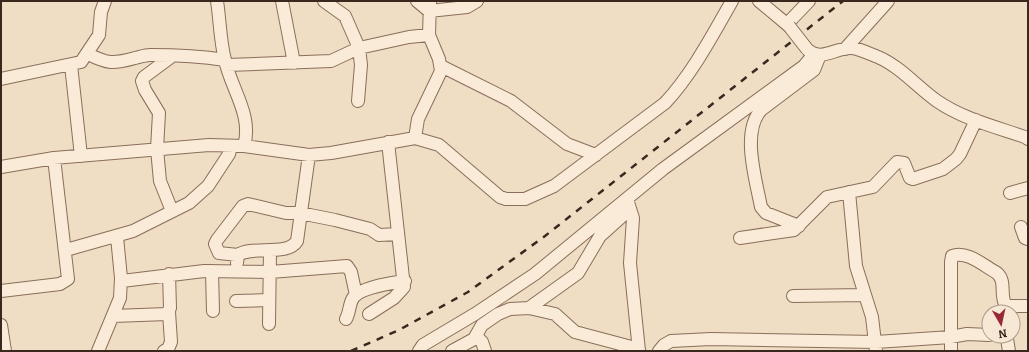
<svg xmlns="http://www.w3.org/2000/svg" width="1029" height="352" viewBox="0 0 1029 352" font-family="Bitter,serif">
<style>
.lines{fill:none;stroke-linecap:round;stroke-linejoin:round}
.minor-casing{stroke:#8a6e5a;stroke-width:14}
.minor{stroke:#f9ebd8;stroke-width:12}
.rail{stroke:#3a281e;stroke-width:2.5;stroke-dasharray:7 7;stroke-linecap:butt}
.minor-bridge-casing{stroke:#8a6e5a;stroke-width:14;stroke-linecap:butt}
.minor-bridge{stroke:#f9ebd8;stroke-width:12}
</style>
<rect width="100%" height="100%" fill="#efddc4"/>
<g class="lines">
<g class="minor-casing">
<path id="minor" d="M217,1c3,19 3,40 8,59 6,29 28,55 19,86
M282,1l12,62
M324,1l21,15 14,32 2,17 -3,36
M417,1l12,10 38,-4 10,-6
M759,1l30,25
M787,24l22,-23
M845,49l43,-48
M808,50c14,12 28,-3 44,-2 8,1 18,6 26,9 23,10 39,30 59,44 26,18 59,26 88,36l3,2
M88,54c20,10 25,10 47,4 5,-1 10,-3 15,-3 25,0 50,1 75,5
M171,57l-27,20 -2,4 3,9 14,23 -2,36 3,32 12,30
M71,65l10,91
M227,65l104,-4 28,-13 50,-11 20,-2
M441,66l70,35 56,43 29,11
M1,79l80,-17 18,-27 2,-23 4,-11
M415,138l3,-19 23,-48 -2,-12 -10,-24 1,-34
M1,167l53,-9 155,-13 35,1 65,9 22,-2 84,-15 24,7 61,52 6,2h19l29,-13 111,-83c27,-29 47,-67 67,-102
M849,192l7,74 16,51 4,34
M1010,193l18,-5
M627,199l6,19 -3,45 9,88
M799,226l-33,-13 -5,-6c-5,-27 -20,-75 0,-97l53,-40 6,-15
M1021,227l4,11 3,1
M740,238l54,-8 33,-33 46,-10 24,-25 7,1 6,15 3,1 30,-10 13,-10 4,-5 16,-34
M66,250l67,-19 56,-28 19,-17 21,-32 2,-8
M238,255l-19,-2 -4,-9 2,-4 26,-34 5,-2 38,9h14l35,7 35,9 9,6 19,-1
M237,263l1,-8c14,-10 49,2 59,-14l12,-86
M212,271l1,40
M122,281l82,-10 66,1 77,-6 4,6 5,23
M1,291l59,-7 8,-5 -14,-121
M793,296l72,-1
M236,301l33,-1
M529,308l49,-35 22,-37 30,-27
M369,314l25,-16 10,-11 -16,-145
M113,316l54,-2 3,-6 -1,-34
M346,319c4,-7 3,-15 7,-21 7,-11 39,-15 52,-17
M269,324l1,-74
M1,325l4,26
M476,336l6,6 3,9
M1004,336l3,3 2,12
M98,351l22,-53 1,-20 -4,-41
M164,351l4,-2 3,-7 -2,-30
M419,351l4,-6 52,-31 60,-40 128,-105 141,-103 9,-11
M452,351l22,-12 8,-14 16,-11 12,-5 19,-1 26,6 20,18 64,17
M659,351l5,-6 7,-4 40,-2 165,3 75,-5 16,-3 22,1
M951,351v-89l1,-6c15,-6 32,10 45,17 10,9 2,22 9,33h22"/>
</g>
<use href="#minor" class="minor"/>
<path class="rail" d="M351,351l48,-21 69,-38 77,-56 298,-235"/>
<g class="minor-bridge-casing">
<path id="minor-bridge" d="M789,26l18,23"/>
</g>
<use href="#minor-bridge" class="minor-bridge"/>
</g>
<rect width="1029" height="352" fill="none" stroke="#3a281e" stroke-width="4"/>
<g transform="translate(1001 324) rotate(171)"><circle r="19" fill="#f6e8d4" stroke="#ab9b8b"/>
<path d="M0-3L7 15L0 10L-7 15Z" fill="#9a2938"/>
<text y="-6" font-size="11" font-weight="bold" text-anchor="middle" fill="#3a281e">N</text>
</g>
</svg>
